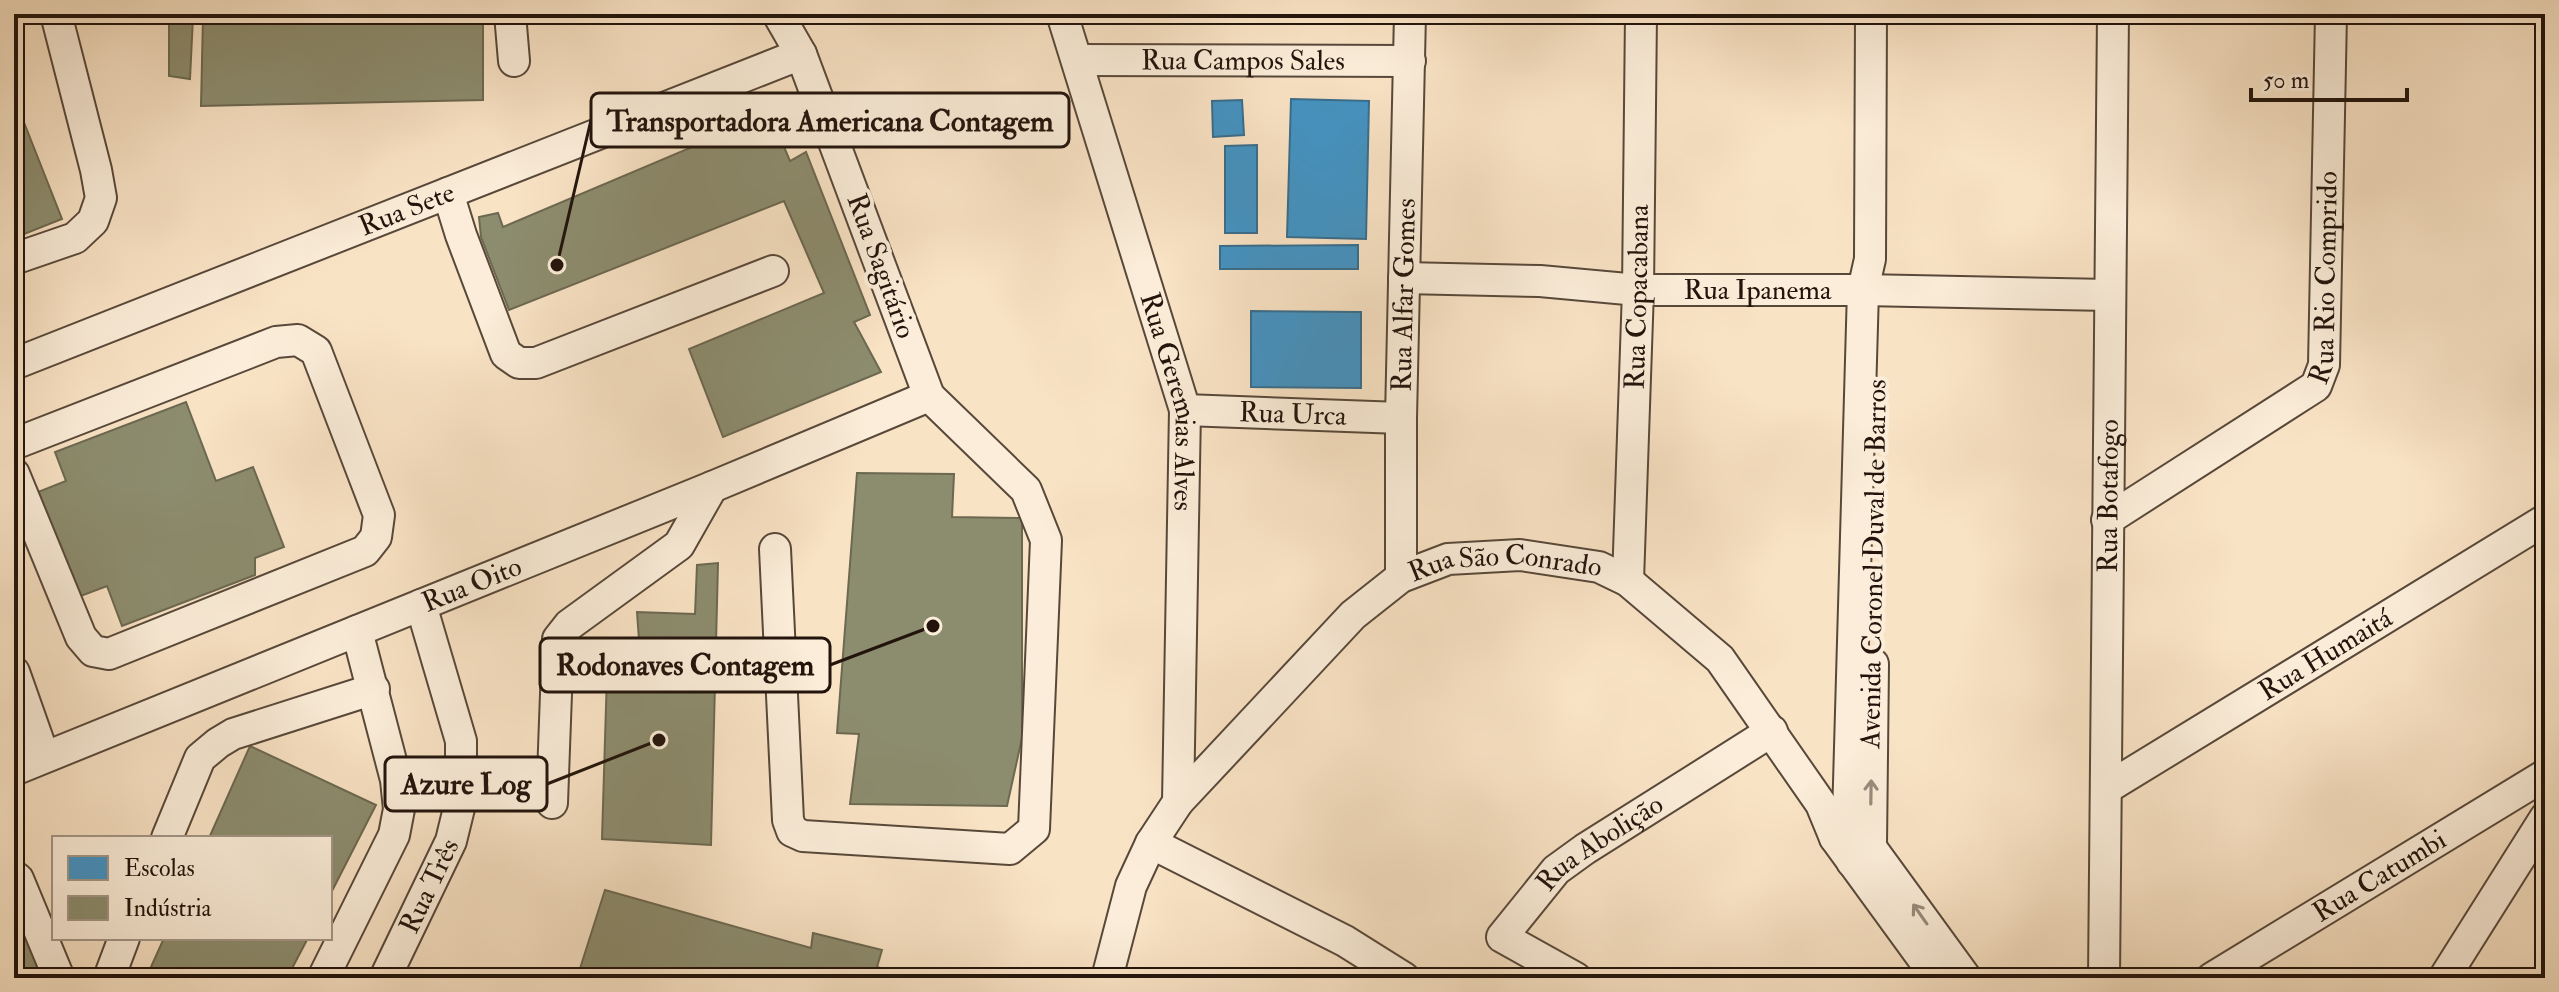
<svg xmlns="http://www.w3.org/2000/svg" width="2559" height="992" viewBox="0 0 2559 992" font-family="'IM FELL Double Pica',serif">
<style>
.schools{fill:#4393c3;stroke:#396d8c;stroke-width:2}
.industry{fill:#8c8c6e;stroke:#6c6851;stroke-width:2}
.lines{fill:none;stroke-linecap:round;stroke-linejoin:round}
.minor-casing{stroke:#58483a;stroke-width:34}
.minor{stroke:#fbedd9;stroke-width:30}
.oneway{stroke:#998b7d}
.labels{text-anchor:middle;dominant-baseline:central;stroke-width:8;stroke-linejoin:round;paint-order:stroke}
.street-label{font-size:28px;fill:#22140c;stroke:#fbedd9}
.leader{fill:none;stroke:#22140c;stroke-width:3}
.callout-dot{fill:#22140c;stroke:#fbedd9;stroke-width:3}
.callout{fill:#fbedd9;stroke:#22140c;stroke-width:3}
.callout-label{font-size:30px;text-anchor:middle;font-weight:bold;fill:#22140c}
</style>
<rect width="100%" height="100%" fill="#f9e3c5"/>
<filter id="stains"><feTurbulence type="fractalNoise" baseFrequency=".0025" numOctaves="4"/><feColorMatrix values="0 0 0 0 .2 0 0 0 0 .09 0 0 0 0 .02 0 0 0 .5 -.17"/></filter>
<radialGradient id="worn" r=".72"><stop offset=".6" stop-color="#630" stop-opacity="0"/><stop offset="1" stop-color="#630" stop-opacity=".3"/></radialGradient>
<path class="schools" d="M1291,99l78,2 -3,138 -79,-2z
M1242,100l2,35 -31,2 -1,-36z
M1257,145v88h-32v-87z
M1358,245v24h-138v-23z
M1251,311l110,1v76l-110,-1z"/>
<path class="industry" d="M169,14h314v86l-282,6 2,-89h-10l-3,62 -21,-3z
M14,97l48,122 -48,19z
M770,114l20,47 16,-9 64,163 -16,7 27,50 -158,65 -34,-88 135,-56 -40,-92 -275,109 -28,-73 -2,-20 19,-4 5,14z
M186,402l30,79 37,-14 31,80 -29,11v17l-133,51 -15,-40 -29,11 -40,-105 28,-11 -11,-29z
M857,473l97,1 -2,43 70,1v220l-15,68 -157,-2 9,-70 -22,-1z
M718,563l-7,282 -109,-6 6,-198 31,-1 -2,-28 58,2 2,-49z
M250,746l126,59 -46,90v-57h-121z
M14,885l39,93h-39z
M605,890l206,58 2,-15 69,17 -5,17 41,11h-341z
M164,938h144l-21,40h-141z"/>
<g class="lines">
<g class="minor-casing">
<g id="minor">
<path d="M510,14l4,47"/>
<path id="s1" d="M1062,14l123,396 -7,392"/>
<path id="s2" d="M1077,60l333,1"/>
<path d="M448,193l13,42 45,119 13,9h17l237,-92"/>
<path d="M14,259l61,-21 18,-17 8,-23 -5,-28 -40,-156"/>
<path id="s3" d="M1404,278l136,3 98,9h225l246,5"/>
<path id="s4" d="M14,364l787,-310"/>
<path id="s5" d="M1185,410l216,8"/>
<path d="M14,444l262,-102 22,-2 18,11 63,164 -3,22 -11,14 -256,103 -16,-3 -12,-14 -67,-163"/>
<path id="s6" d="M2107,520l209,-134 8,-21 7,-351"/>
<path d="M775,549l13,271 4,11 11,5 207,13 24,-20 12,-289 -20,-50 -97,-94 -128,-342 -23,-40"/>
<path id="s7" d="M1401,577v-159l9,-404"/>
<path id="s8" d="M1628,581l10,-291 3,-276"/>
<path d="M14,672l30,85"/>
<path id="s9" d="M14,770l698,-283 217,-91"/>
<path id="s10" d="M2107,788l438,-268"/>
<path d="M552,803l6,-164 11,-14 110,-80 33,-58"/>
<path d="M1859,831l107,147"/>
<path d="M167,838l33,-80 18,-15 15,-9 141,-45"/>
<path d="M1835,838l13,-20 15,-528 7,-31 1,-245"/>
<path d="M1151,843l194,98 59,37"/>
<path d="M1852,862l19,-17 2,-181"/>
<path d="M14,876l4,3 41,99"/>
<path d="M109,978l15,-40"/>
<path d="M323,978l71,-143 5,-26 -3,-29 -39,-149"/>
<path id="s11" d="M385,978l66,-137 10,-41v-59l-40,-136"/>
<path id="s12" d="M1107,978l24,-92 20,-43 27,-41 175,-187 48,-38 47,-18 72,-4 79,12 29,14 92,78 101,145 14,34 102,140"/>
<path id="s13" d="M1576,978l-74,-41 54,-67 29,-21 187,-118"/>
<path id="s14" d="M2104,978l9,-964"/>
<path id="s15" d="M2212,978l333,-203"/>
<path d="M2444,978l101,-160"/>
</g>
</g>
<use href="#minor" class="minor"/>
</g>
<defs><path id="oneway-shaft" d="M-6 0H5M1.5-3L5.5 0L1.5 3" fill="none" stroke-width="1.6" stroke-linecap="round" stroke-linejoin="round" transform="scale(2)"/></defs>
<g class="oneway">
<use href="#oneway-shaft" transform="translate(1871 792) rotate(-89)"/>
<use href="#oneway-shaft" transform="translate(1920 914) rotate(-125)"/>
</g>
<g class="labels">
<g class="street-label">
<text stroke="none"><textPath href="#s2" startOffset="166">Rua Campos Sales</textPath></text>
<text stroke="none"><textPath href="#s4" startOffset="422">Rua Sete</textPath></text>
<text transform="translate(881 266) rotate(70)">Rua Sagitário</text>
<text stroke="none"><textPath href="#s6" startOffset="358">Rua Rio Comprido</textPath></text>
<text stroke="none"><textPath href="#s3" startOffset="354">Rua Ipanema</textPath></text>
<text stroke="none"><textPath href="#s7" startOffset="282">Rua Alfar Gomes</textPath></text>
<text stroke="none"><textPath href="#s8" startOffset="284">Rua Copacabana</textPath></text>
<text stroke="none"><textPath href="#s1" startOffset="404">Rua Geremias Alves</textPath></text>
<text stroke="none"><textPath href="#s5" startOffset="108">Rua Urca</textPath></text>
<text stroke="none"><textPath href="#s14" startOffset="482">Rua Botafogo</textPath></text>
<text transform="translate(1874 564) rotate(-89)">Avenida Coronel Duval de Barros</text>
<text stroke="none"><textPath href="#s12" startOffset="616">Rua São Conrado</textPath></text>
<text stroke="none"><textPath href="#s9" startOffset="494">Rua Oito</textPath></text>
<text stroke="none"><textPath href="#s10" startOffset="256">Rua Humaitá</textPath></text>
<text stroke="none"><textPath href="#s13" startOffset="222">Rua Abolição</textPath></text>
<text stroke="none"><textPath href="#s15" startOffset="196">Rua Catumbi</textPath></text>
<text stroke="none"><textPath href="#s11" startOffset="102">Rua Três</textPath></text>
</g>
</g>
<path class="leader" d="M557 265L591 120M933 626L830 665M659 740L547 784"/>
<g class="callout-dot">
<circle cx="557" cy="265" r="8"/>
<circle cx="933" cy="626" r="8"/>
<circle cx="659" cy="740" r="8"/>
</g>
<g class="callout">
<rect x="591" y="93" width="478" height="54" rx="8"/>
<rect x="540" y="638" width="290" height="54" rx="8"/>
<rect x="385" y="757" width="162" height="54" rx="8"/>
</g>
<g class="callout-label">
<text x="830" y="131">Transportadora Americana Contagem</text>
<text x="685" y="675">Rodonaves Contagem</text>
<text x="466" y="794">Azure Log</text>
</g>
<rect width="2559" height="992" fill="none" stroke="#f9e3c5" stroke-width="48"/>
<rect x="16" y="16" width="2527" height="960" fill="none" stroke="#22140c" stroke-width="4"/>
<rect x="24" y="24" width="2511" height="944" fill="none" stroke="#22140c" stroke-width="2"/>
<rect x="52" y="836" width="280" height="104" fill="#fbedd9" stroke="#a49687" stroke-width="2"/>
<rect x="68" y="856" width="40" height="24" fill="#4393c3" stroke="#a49687" stroke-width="2"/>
<text x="124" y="876" font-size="24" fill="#22140c">Escolas</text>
<rect x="68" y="896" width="40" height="24" fill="#8c8c6e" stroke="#a49687" stroke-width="2"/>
<text x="124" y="916" font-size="24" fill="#22140c">Indústria</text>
<path d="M2251 88v12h156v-12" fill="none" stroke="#22140c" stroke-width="4"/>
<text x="2263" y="88" font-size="24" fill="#22140c" stroke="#fbedd9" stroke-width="6" paint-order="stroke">50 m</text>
<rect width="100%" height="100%" filter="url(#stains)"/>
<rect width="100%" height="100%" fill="url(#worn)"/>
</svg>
